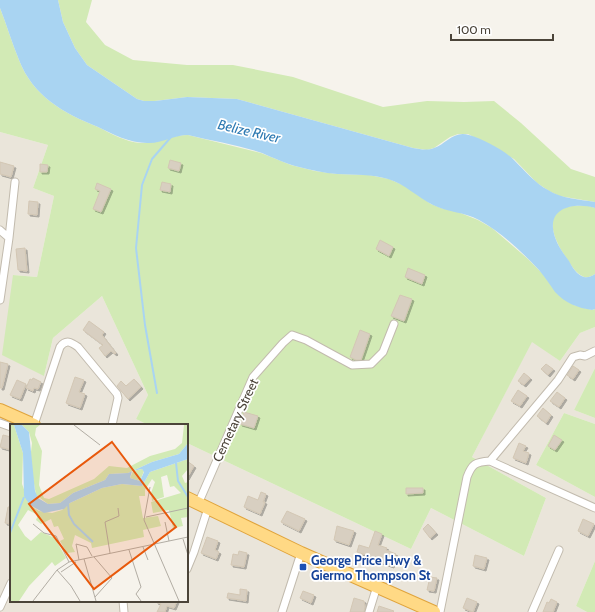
<svg xmlns="http://www.w3.org/2000/svg" width="595" height="612" viewBox="0 0 595 612" font-family="Cabin,sans-serif">
<style>
.residential{fill:#eae5da}
.green{fill:#d2eab5}
.water{fill:#a9d4f2}
.lines{fill:none;stroke-linecap:round;stroke-linejoin:round}
.stream{stroke:#a9d4f2;stroke-width:2}
.building{fill:#d8cfc1;stroke:#d3c7b4;filter:url(#shadow)}
.minor-casing{stroke:#c2bbae;stroke-width:9}
.trunk-casing{stroke:#e0a43c;stroke-width:14}
.minor{stroke:#fff;stroke-width:7}
.trunk{stroke:#ffd985;stroke-width:12}
.transit-dot{fill:#1a4fb4;stroke:#fff;stroke-width:1.5}
.labels{text-anchor:middle;dominant-baseline:central;stroke-width:3.5;stroke-linejoin:round;paint-order:stroke}
.street-label{font-size:13px;fill:#4b4439;stroke:#fff}
.transit-label{font-size:13px;font-weight:bold;fill:#164399;stroke:#fff;text-anchor:start}
.water-label{font-size:14px;font-style:italic;fill:#2e7ab2;stroke:#fff}
.inset-river{fill:none;stroke:#a9d4f2;stroke-width:2}
.inset-road{fill:none;stroke:#b2ada4;stroke-width:1}
.view{fill:#e8590c;fill-opacity:0.15;stroke:#e8590c;stroke-width:2}
.inset-edge{fill:none;stroke:#4b4439;stroke-width:2}
</style>
<defs>
<filter id="shadow"><feDropShadow dx="2" dy="2" stdDeviation="0" flood-color="#0004"/></filter>
</defs>
<rect width="100%" height="100%" fill="#f6f3ec"/>
<path class="residential" d="M0,132l48,13 -15,43 21,8 -17,81 -24,-2 31,101 9,-38 49,-42 46,99 -12,24 12,6h-137v176h176v-158l224,106 20,-41 93,48 22,-58 -74,-41 60,-116 28,20 20,-28 15,-6v41l-21,42 21,8v6l-31,-11 -28,52 59,32v64l-19,45 11,6h-587z"/>
<path class="green" d="M58,0h34l-6,22 19,23 28,15 54,5h46l60,12 90,30 44,-6 37,1 30,-1 27,22 50,46 24,8v25l-36,-6 -10,-5 -12,-8 -23,-24 -46,-25h-10l-8,3 -16,11 -7,2 -14,-2 -176,-49 -50,-2 -32,4h-11l-7,-2 -50,-34 -12,-17 -12,-26z
M0,8c7,18 12,35 19,52 14,36 44,53 79,67 12,6 28,15 42,16 17,0 32,-8 48,-8l73,18 30,12 24,6 22,3 32,1 20,4 16,7 26,18 10,4 17,4 20,8 14,8 36,31 15,15 13,18 18,13 18,5 3,-1v18l-15,6 -20,28 -28,-19 -60,115 74,41 -22,58 -93,-48 -20,41 -224,-106v-18h-39l-12,-6 12,-24 -46,-99 -49,42 -9,38 -42,-21 11,-80 24,2 17,-81 -21,-8 15,-43 -48,-13z
M586,205l9,3v66c-3,2 -7,4 -11,3 -8,-3 -13,-12 -17,-18 -10,-14 -27,-45 0,-52 6,-2 13,-1 19,-2z
M595,368v50l-21,-8z
M564,413l31,11v73l-59,-32z
M595,561v51h-8l-11,-6z"/>
<path class="water" d="M0,0h58l5,22 12,26 12,17 50,34 7,2h11l32,-4 50,2 176,49c7,1 14,3 21,0 12,-4 20,-18 35,-13 14,4 35,15 45,25 11,11 21,23 34,30 14,9 31,9 47,12v6c-16,-5 -44,-3 -42,20 1,12 9,24 16,33 3,6 8,14 15,16 4,1 8,-1 11,-3v35l-3,1c-14,-2 -27,-7 -37,-18 -5,-7 -10,-15 -16,-22 -17,-18 -38,-38 -60,-50 -15,-8 -32,-8 -46,-15 -16,-8 -28,-21 -45,-26 -16,-5 -34,-4 -51,-5 -13,-1 -26,-4 -38,-7 -13,-3 -25,-9 -37,-14 -24,-8 -49,-12 -74,-18 -14,0 -27,9 -41,8 -18,0 -34,-9 -49,-16 -35,-14 -65,-31 -79,-67 -7,-17 -12,-34 -19,-52z"/>
<g class="lines">
<path class="stream" d="M157,393l-12,-68 -9,-77 6,-63 10,-26 19,-22"/>
</g>
<path class="building" d="M170,160l11,3 -2,8 -11,-3z
M0,162l14,4 -3,11 -11,-3z
M40,164l8,1 -1,7h-7z
M162,182l9,2 -1,8 -10,-2z
M97,183l14,6 -10,23 -8,-3 7,-18 -5,-2z
M29,201l9,1 -1,13 -9,-1z
M380,240l13,7 -4,9 -13,-7z
M25,248l2,23 -9,-1 -2,-21z
M408,268l17,7 -3,9 -17,-7z
M400,295l12,4 -8,22 -13,-5z
M89,321l15,11 -2,3 14,18 -1,1 -4,-3 -6,5 -6,-8 4,-3 -20,-15z
M360,330l10,4 -9,26h-5l-6,-3z
M0,362l8,2 -6,24h-2z
M546,364l7,5 -5,6 -7,-6z
M573,366l6,4 -6,9 -6,-4z
M524,373l6,5 -6,7 -6,-4z
M75,377l9,3 -5,12 6,2 -5,14 -14,-5z
M33,378l8,4 -3,7 -4,-1 -1,3 -7,-3 4,-9 2,1z
M134,379l7,8 -13,12 -11,-13 4,-5 5,5z
M17,380l9,4 -6,15 -10,-4z
M518,390l9,6 -7,10 -9,-5z
M557,392l8,6 -6,9 -9,-6z
M543,408l8,7 -5,8 -9,-7z
M244,412l14,4 -4,12 -14,-4z
M3,435l8,2v13l-11,-3z
M554,435l8,5 -7,10 -7,-4z
M519,443l7,3 -3,5 6,2 -3,10 -13,-5z
M187,461l7,5 -7,12z
M406,488h17v5l-17,1z
M261,492l5,2 -3,8h2l-5,12 -16,-7 4,-11 10,4z
M8,507h3v17l-6,-1z
M287,511l18,8 -6,12 -18,-9z
M583,519l11,5 -6,12 -10,-5z
M428,524l8,9 -6,5 -7,-9z
M337,526l17,5 -5,14 -15,-5z
M375,531l7,3 -4,11 9,3 -1,2 10,4 -4,12 -12,-4 1,-2 -24,-8 2,-7 10,3z
M207,537l11,4 -3,9 4,2 -3,7 -15,-6z
M239,551l8,2 -3,14 -13,-2 2,-11 5,1z
M475,555l12,3 -3,11 -11,-3z
M430,577l7,1 -3,13 -7,-1z
M240,589l7,1 -1,11 -19,-3 1,-5 12,2z
M303,591l11,4 -3,8 -11,-5z
M354,598l10,3 1,6 -1,5h-14z
M467,598l10,4 -4,10 -10,-4z
M551,599l6,3 -4,10h-10l4,-10 2,1z
M156,601h21l-3,7 -7,-2 -2,6h-8l4,-8 -5,-2z
M379,606l15,5 -1,1h-16z"/>
<g class="lines">
<g class="minor-casing">
<path id="minor" d="M0,230l9,8 -9,62
M9,238l6,-56
M0,423l11,4
M34,425l26,-78c6,-8 11,-5 18,0l39,47 1,4 -6,27
M490,461l68,-81 15,-23 7,-2 5,1 10,-5
M198,504l55,-127 30,-34 9,-8 14,5 46,25 19,-1 12,-12 11,-28
M187,569l7,-17 14,-44
M123,601l1,11
M0,607l11,-24
M282,612l19,-59
M369,612l8,-26
M440,612l27,-135c5,-13 8,-15 23,-16l105,47
M532,612l27,-62"/>
</g>
<g class="trunk-casing">
<path id="trunk" d="M0,410l34,15
M187,498l114,55 133,59"/>
</g>
<use href="#minor" class="minor"/>
<use href="#trunk" class="trunk"/>
</g>
<rect class="transit-dot" x="299" y="563" width="8" height="8" rx="2"/>
<g class="labels">
<g class="street-label">
<text transform="translate(235 420) rotate(-65)">Cemetary Street</text>
</g>
<g class="transit-label">
<text x="311" y="560">George Price Hwy &amp;<tspan x="311" dy="15">Giermo Thompson St</tspan></text>
</g>
<g class="water-label">
<text transform="translate(249 131) rotate(13)">Belize River</text>
</g>
</g>
<g transform="translate(10 424)">
<rect width="178" height="178" fill="#f6f3ec"/>
<path d="M0,1h4l9,28 -1,31 8,21 9,6 13,2 10,-3 8,-7 32,-15 20,-4 20,2 8,-14 38,-13v10l-6,7 3,7 3,-1v35l-7,1 2,8 -10,2 -4,-18 -16,3 -2,-11 30,-9 -7,-7 -4,1 -3,-12 -6,2 3,20 -12,4 -1,-8 4,-11 -3,-3 -7,11v6h-6l4,22 15,-2 3,10 -18,4 1,7 -52,11 -1,-5 -16,-8 -3,11 3,6 -8,1 -7,-12 4,-2 -6,-13 -4,1 -3,-8 -10,5 -5,-4 2,-5 -10,-5 -10,15 7,11 6,5 10,-9 14,6 11,20 -11,8 -3,-4 -23,24 -10,15h-9zM12,1h18l-4,3 -1,7 7,16 -3,34 5,13 5,1 45,-20 15,-13 18,2 23,-12 25,-7 7,-6 2,-18h4v18l-9,11 -27,8 -24,11 -19,1 -4,6 -32,13 -13,10 -12,1 -12,-9 -6,-34 2,-18 -3,-11zM132,45l2,2 -4,10 -10,-3 3,-7z" fill="#d2eab5"/>
<path d="M4,1h8l7,7 6,59 3,7 10,6 12,-1 13,-10 32,-13 4,-6 19,-1 24,-11 27,-8 9,-11v16l-38,13 -8,14 -20,-2 -20,4 -32,15 -6,6 -20,4 -14,-8 -6,-9 -1,-43zM132,45l2,3 -4,9 -10,-3 2,-7z" fill="#a9d4f2" fill-rule="evenodd"/>
<path class="inset-river" d="M166,39l2,18 10,16M58,80l1,11 5,9 19,18M0,109l14,-36"/>
<path class="inset-road" d="M64,1l26,20M140,63l-6,33 35,81M136,93l42,-9M155,98l4,19M23,100l11,9 12,3 13,26M173,115l5,16M133,123l5,13M119,126l12,37 -5,7 5,7M100,129l-5,-31 14,-6 -1,-8M84,133l18,21 -17,19M74,135l12,42M69,136l-3,-16 11,3 5,9M47,146l14,16 9,15M51,148l15,-10M23,177l24,-31 12,-8 119,-25"/>
<path class="view" d="M102,18l64,85 -82,62 -65,-85z"/>
<rect width="178" height="178" class="inset-edge"/>
</g>
<path d="M451 34v6h102v-6" fill="none" stroke="#4b4439" stroke-width="2"/>
<text x="457" y="34" font-size="12" fill="#4b4439" stroke="#ffffff" stroke-width="3" paint-order="stroke">100 m</text>
</svg>
